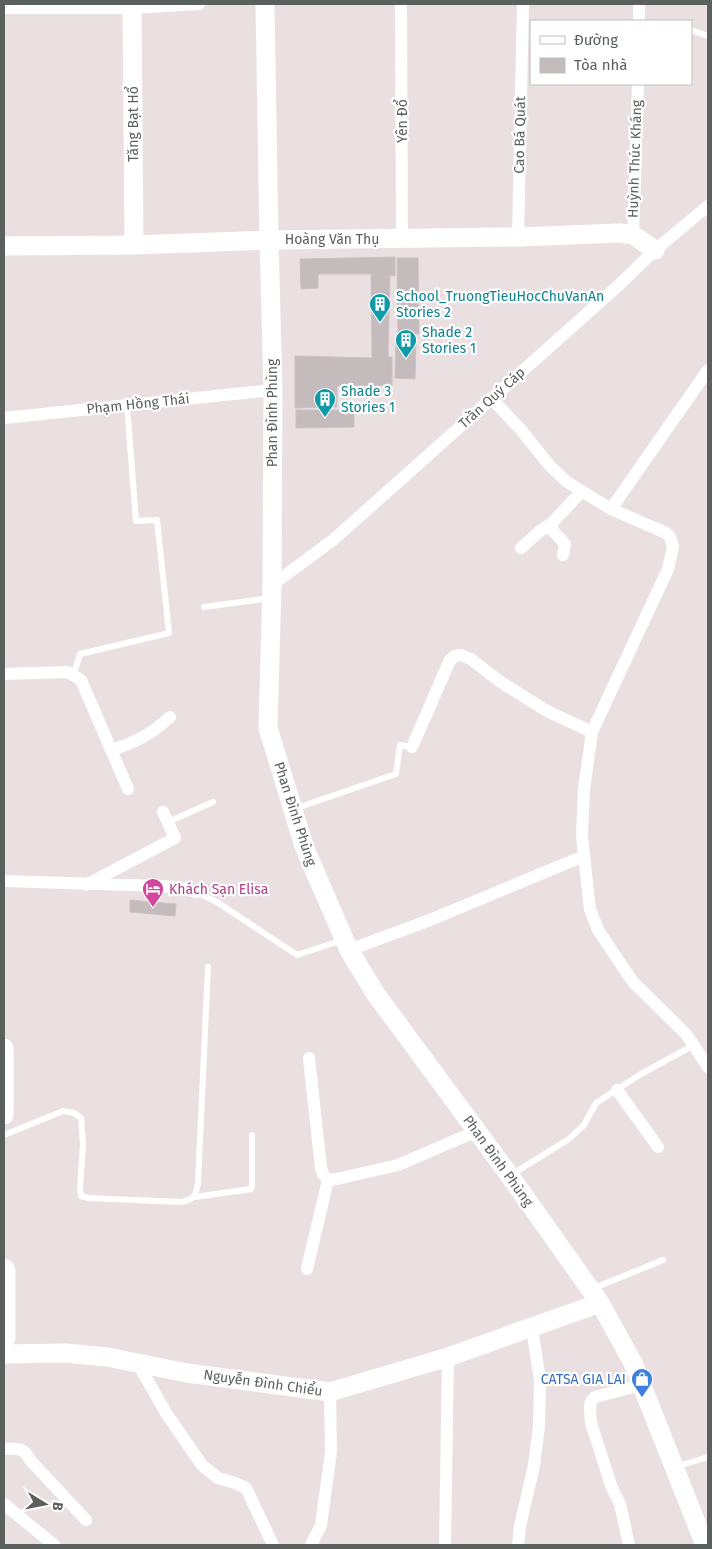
<svg xmlns="http://www.w3.org/2000/svg" width="712" height="1549" viewBox="0 0 712 1549" font-family="'Fira Sans',sans-serif">
<style>
.building{fill:#c3bbbc;stroke:#cec0c3}
.lines{fill:none;stroke-linecap:round;stroke-linejoin:round}
.lane{stroke:#fff;stroke-width:6}
.street{stroke:#fff;stroke-width:12}
.secondary{stroke:#fff;stroke-width:19}
.labels{text-anchor:middle;dominant-baseline:central;stroke-width:4.5;stroke-linejoin:round;paint-order:stroke}
.street-label{font-size:14px;fill:#59605d;stroke:#fff}
.culture-label{font-size:14px;fill:#0d838f;stroke:#fff;text-anchor:start}
.hotel-label{font-size:14px;fill:#b23c85;stroke:#fff;text-anchor:start}
.shop-label{font-size:14px;fill:#366cbe;stroke:#fff;text-anchor:end}
</style>
<rect width="100%" height="100%" fill="#eae0e2"/>
<path class="building" d="M395,257v19l-5,-1 -2,82h4v28l-55,1v21l-42,1v-52l77,2 -1,-84h-53v14l-17,1 -1,-30z
M397,258h21l1,76 -21,1z
M396,340l20,1 -1,38 -20,-1z
M296,410h58v17l-58,1z
M130,900l46,4 -1,12 -45,-4z"/>
<g class="lines">
<path class="lane" d="M691,30l17,6
M204,607l66,-9
M74,674l6,-20 89,-21 -12,-113 -21,1 -9,-116
M294,809l102,-35 4,-29 12,2
M168,822l45,-20
M196,892l21,10 80,53 46,-15
M4,1135l59,-24 11,2 7,5 2,26 -3,44 1,8 7,2 94,4c14,-4 13,-5 16,-19l10,-216
M511,1175l58,-36 15,-14 12,-22 45,-29 53,-29
M195,1197l56,-8 1,-4v-50
M592,1289l71,-29
M675,1467l33,-10"/>
<path class="street" d="M401,4l1,235
M639,4v17
M4,8h128l67,-4
M633,235l5,-151
M518,237l5,-233
M491,398l30,32 29,36 17,16 44,27 55,24 4,4 3,10 -5,22 -76,163 -8,57 -2,46 2,21 6,53 8,21 35,52 53,52 22,33
M4,418l269,-28
M611,509l97,-139
M521,548l19,-17 12,-8
M563,555l2,-11 -12,-13 -1,-8 30,-32
M272,585l61,-45 286,-255 36,-35 53,-44
M4,674l64,-2 13,8 47,109
M412,747l38,-87 5,-4 6,-1 10,4 28,22 48,30 45,21
M111,750c23,-7 41,-16 59,-33
M4,881l156,5 19,1 17,5
M86,885l89,-47 -12,-26
M349,950l81,-30 154,-64
M309,1058l12,110 2,6 5,6 9,-1 61,-14 79,-34
M617,1090l41,57
M307,1269l21,-89
M137,1362l29,51 36,52 16,13 17,5 11,5 27,57
M4,1449c13,0 19,-3 26,11l56,60
M4,1504l50,41
M311,1545l10,-20 10,-73 -1,-60
M445,1545l3,-188
M518,1545l2,-19 14,-61 5,-39 1,-46 -8,-51
M629,1545l-9,-41 -8,-16 -21,-65 -1,-16 1,-6 4,-4 46,-12"/>
<path class="secondary" d="M132,4l2,241
M265,4l4,236 4,150 -1,195 -4,143 37,121 44,101 26,43 135,183 90,127 33,60 72,182
M4,246l130,-1 135,-5 249,-3 102,-4 13,2 22,15
M4,1048v67
M4,1268l2,2v68l-2,3
M4,1354l62,-1 41,4 80,16 143,19 118,-35 152,-54"/>
</g>
<defs>
<g id="building-pin" transform="scale(1.125)"><path d="M0 17L-7.5 6A9.5 9.5 0 1 1 7.5 6Z" fill="#0f9aa8" stroke="#fff"/><path d="M-4-6H4V6H1V3H-1V6H-4ZM-2.5-4.3h1.7v1.8h-1.7ZM.8-4.3h1.7v1.8H.8ZM-2.5-1h1.7V.8h-1.7ZM.8-1h1.7V.8H.8Z" fill="#fff"/></g>
<g id="hotel-pin" transform="scale(1.125)"><path d="M0 17L-7.5 6A9.5 9.5 0 1 1 7.5 6Z" fill="#d1479c" stroke="#fff"/><path d="M-6-4.5h1.5V1H6V5H4.5V3h-9V5H-6ZM-4 0a1.8 1.8 0 1 1 3.6 0ZM.5 0V-2.5h3Q6-2.5 6 0Z" fill="#fff"/></g>
<g id="shop-pin" transform="scale(1.125)"><path d="M0 17L-7.5 6A9.5 9.5 0 1 1 7.5 6Z" fill="#3f7fe0" stroke="#fff"/><path d="M-5-2.5h2.3a2.7 3.5 0 0 1 5.4 0H5L5.5 6h-11ZM-1.5-2.5h3a1.5 2.3 0 0 0-3 0Z" fill="#fff"/></g>
</defs>
<g fill-rule="evenodd">
<use href="#building-pin" x="380" y="304"/>
<use href="#building-pin" x="406" y="340"/>
<use href="#building-pin" x="325" y="399"/>
<use href="#hotel-pin" x="153" y="889"/>
<use href="#shop-pin" x="642" y="1379"/>
</g>
<g class="labels">
<g class="street-label">
<text transform="translate(402 121) rotate(-90)">Yên Đổ</text>
<text transform="translate(133 124) rotate(-90)">Tăng Bạt Hổ</text>
<text transform="translate(520 135) rotate(-89)">Cao Bá Quát</text>
<text transform="translate(635 159) rotate(-88)">Huỳnh Thúc Kháng</text>
<text x="332" y="239">Hoàng Văn Thụ</text>
<text transform="translate(492 398) rotate(-42)">Trần Quý Cáp</text>
<text transform="translate(138 404) rotate(-6)">Phạm Hồng Thái</text>
<text transform="translate(272 413) rotate(-90)">Phan Đình Phùng</text>
<text transform="translate(295 814) rotate(72)">Phan Đình Phùng</text>
<text transform="translate(498 1161) rotate(54)">Phan Đình Phùng</text>
<text transform="translate(263 1383) rotate(8)">Nguyễn Đình Chiểu</text>
</g>
<g class="culture-label">
<text x="396" y="296">School_TruongTieuHocChuVanAn<tspan x="396" dy="16">Stories 2</tspan></text>
<text x="422" y="332">Shade 2<tspan x="422" dy="16">Stories 1</tspan></text>
<text x="341" y="391">Shade 3<tspan x="341" dy="16">Stories 1</tspan></text>
</g>
<g class="hotel-label">
<text x="169" y="889">Khách Sạn Elisa</text>
</g>
<g class="shop-label">
<text x="626" y="1379">CATSA GIA LAI</text>
</g>
</g>
<rect width="712" height="1549" fill="none" stroke="#59605d" stroke-width="10"/>
<rect x="530" y="20" width="162" height="65" fill="#ffffff" stroke="#bdbfbe"/>
<rect x="540" y="36" width="25" height="8" fill="#ffffff" stroke="#bdbfbe"/>
<text x="574" y="45" font-size="15" fill="#59605d">Đường</text>
<rect x="540" y="58" width="25" height="15" fill="#c3bbbc" stroke="#bdbfbe"/>
<text x="574" y="70" font-size="15" fill="#59605d">Tòa nhà</text>
<g transform="translate(45 1504) rotate(100)" stroke="#ffffff" stroke-width="4" paint-order="stroke">
<path d="M0-4L9 19L0 12L-9 19Z" fill="#59605d"/>
<text y="-8" font-size="14" font-weight="bold" text-anchor="middle" fill="#59605d">B</text>
</g>
</svg>
